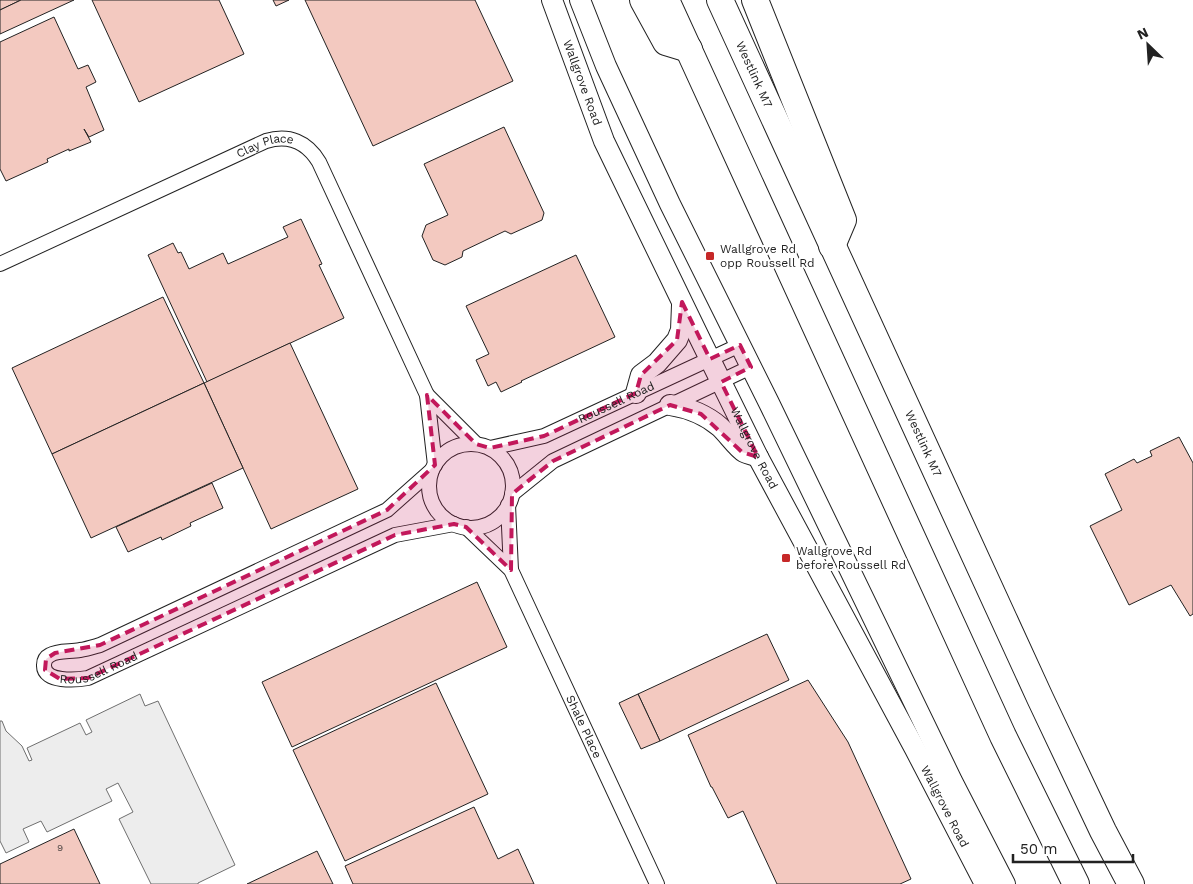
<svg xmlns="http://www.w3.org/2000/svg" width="1193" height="884" font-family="'Work Sans',sans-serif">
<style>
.parking{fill:#ededed;stroke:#6f6f6f}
.building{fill:#f3c9c0;stroke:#222}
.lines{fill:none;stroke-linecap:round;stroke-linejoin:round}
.street-casing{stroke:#222;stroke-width:16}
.secondary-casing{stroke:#222;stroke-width:22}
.highway-casing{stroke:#222;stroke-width:28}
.street{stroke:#fff;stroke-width:14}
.secondary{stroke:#fff;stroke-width:20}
.highway{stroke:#fff;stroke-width:26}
.marked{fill:#c2185b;fill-opacity:0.2;stroke:#c2185b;stroke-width:4;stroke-dasharray:10 6;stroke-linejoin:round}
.poi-dot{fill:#c62828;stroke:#fff;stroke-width:2}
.labels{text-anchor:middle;stroke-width:4;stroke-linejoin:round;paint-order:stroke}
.number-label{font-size:10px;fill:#564c4a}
.street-label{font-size:12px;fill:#222;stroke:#fff}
.poi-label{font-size:12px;fill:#222;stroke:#fff;text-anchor:start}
</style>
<rect width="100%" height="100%" fill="#fff"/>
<!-- parking -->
<polygon class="parking" points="140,694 145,706 158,701 235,865 198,883 198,884 151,884 119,819 133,812 118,783 106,789 112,801 47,832 41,821 23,829 29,842 6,853 0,841 0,721 2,721 6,731 22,746 29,761 32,760 27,748 80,723 86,735 92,732 86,720"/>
<!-- building -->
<g class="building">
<polygon points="0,0 21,0 0,10"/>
<polygon points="21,0 74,0 0,34 0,10"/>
<polygon points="92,0 219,0 244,54 139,102"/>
<polygon points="273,0 289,0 276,6"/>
<polygon points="305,0 475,0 513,81 373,146"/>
<polygon points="54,17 78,69 88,65 96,82 86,87 104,130 89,137 84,129 91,142 69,151 69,149 47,159 48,162 6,181 0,169 0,42"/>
<polygon points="504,127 544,213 542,220 511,234 505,231 463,251 462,257 445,265 433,260 422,236 426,225 448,215 424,164"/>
<polygon points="301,219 322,264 319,265 344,318 207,382 148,255 173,243 178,253 181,252 189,269 223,253 228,264 288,237 283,227"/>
<polygon points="576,255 615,337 521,381 522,382 501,392 496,382 488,386 476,360 489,354 466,306"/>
<polygon points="163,297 204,383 52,454 12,368"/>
<polygon points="290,343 358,489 271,529 204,383"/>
<polygon points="204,383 243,468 91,538 52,454"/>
<polygon points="1179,437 1193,463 1193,614 1190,616 1171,585 1129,605 1090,526 1122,510 1105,474 1134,459 1137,463 1152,456 1150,451"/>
<polygon points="212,483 223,508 190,523 191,526 162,540 161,537 128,552 116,527"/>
<polygon points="477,582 507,647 292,747 262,682"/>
<polygon points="767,634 789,680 660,741 638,694"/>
<polygon points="808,680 848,742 911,879 900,884 777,884 743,811 728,818 712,787 711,787 688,735"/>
<polygon points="436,683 488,794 345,861 293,750"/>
<polygon points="638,694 660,741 641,749 619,703"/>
<polygon points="474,807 498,859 518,849 534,884 353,884 345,866"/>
<polygon points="74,829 100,884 0,884 0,864"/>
<polygon points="317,851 333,884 247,884"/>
</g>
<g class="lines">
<!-- street casing -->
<g class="street-casing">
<g id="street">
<path id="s1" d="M 0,264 L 266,141 C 289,134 307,142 319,162 L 427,395 L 435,465"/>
<polyline points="427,395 476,444"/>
<circle cx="471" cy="486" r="42"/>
<path id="s2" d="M 490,448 L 544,436 L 740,345"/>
<path id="s3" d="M 432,470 L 387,510 L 100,645 C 93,647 87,649 80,650 C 71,652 58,650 50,655 C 46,657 44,661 44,665 C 43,683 77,680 88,678 L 395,535 L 454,524"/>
<polyline points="512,494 553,461 751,367"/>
<polyline points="508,505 511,570"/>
<path id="s4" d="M 466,527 L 511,570 L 657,884"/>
</g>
</g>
<!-- secondary casing -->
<g class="secondary-casing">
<g id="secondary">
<path id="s5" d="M 552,0 L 604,141 L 701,341 L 758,457 L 915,749 L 985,884"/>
<polyline points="580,0 606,66 670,204 769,403 952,781 1005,884"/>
<polyline points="636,393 641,375 657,363 677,340 681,330 682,305"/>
<path d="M 670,405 C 689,408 705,414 720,427 C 726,432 738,449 744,452 C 748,454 754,455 758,457"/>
</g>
</g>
<!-- highway casing -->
<g class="highway-casing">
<g id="highway">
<polyline points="643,0 666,42 689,49"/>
<polyline points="666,0 1003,736 1076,884"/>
<path id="s6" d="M 720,0 L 1040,698 L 1103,831 L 1131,884"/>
<polyline points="755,0 843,220 832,246"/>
</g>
</g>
<!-- street -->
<use href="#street" class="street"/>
<!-- secondary -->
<use href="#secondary" class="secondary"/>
<!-- highway -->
<use href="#highway" class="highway"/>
</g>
<!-- marked area -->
<path class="marked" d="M 682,302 L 710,359 L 740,345 L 751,367 L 721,382 L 758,457 L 742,452 L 701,414 L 670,405 L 553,461 L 512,494 L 511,570 L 466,527 L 454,524 L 395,535 L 88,678 L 60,679 L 45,670 L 46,659 L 55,653 L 100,645 L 387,510 L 435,465 L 427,395 L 476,444 L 490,448 L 544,436 L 636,393 L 641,375 L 677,340 Z"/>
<!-- markers -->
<g class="poi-dot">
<rect x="705" y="251" width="10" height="10" rx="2.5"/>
<rect x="781" y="553" width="10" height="10" rx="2.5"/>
</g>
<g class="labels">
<!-- number labels -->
<g class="number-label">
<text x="60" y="851">9</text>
</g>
<!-- street labels -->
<g class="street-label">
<text dy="4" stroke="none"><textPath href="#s6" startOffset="82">Westlink M7</textPath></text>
<text dy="4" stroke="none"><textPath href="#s5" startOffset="88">Wallgrove Road</textPath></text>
<text dy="4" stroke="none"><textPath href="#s1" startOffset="291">Clay Place</textPath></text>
<text dy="4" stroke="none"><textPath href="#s2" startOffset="135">Roussell Road</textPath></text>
<text dy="4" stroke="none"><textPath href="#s6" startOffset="488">Westlink M7</textPath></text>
<text dy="4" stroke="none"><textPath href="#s5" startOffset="492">Wallgrove Road</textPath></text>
<text dy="4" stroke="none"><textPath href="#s3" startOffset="505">Roussell Road</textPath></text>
<text dy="4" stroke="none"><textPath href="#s4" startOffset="235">Shale Place</textPath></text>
<text dy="4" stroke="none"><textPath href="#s5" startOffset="898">Wallgrove Road</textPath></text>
</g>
<!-- poi labels -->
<g class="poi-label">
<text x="720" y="253">Wallgrove Rd<tspan x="720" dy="14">opp Roussell Rd</tspan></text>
<text x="796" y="555">Wallgrove Rd<tspan x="796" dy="14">before Roussell Rd</tspan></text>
</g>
</g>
<!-- north arrow -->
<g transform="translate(1148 45) rotate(335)" stroke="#ffffff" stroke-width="4" paint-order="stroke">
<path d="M0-4L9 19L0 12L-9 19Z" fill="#222222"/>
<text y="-8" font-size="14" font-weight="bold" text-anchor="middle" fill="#222222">N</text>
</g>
<!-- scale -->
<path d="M1013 854v8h120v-8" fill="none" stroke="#222222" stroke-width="2.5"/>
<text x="1020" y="854" font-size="15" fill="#222222" stroke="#ffffff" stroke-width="4" paint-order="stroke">50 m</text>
</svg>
